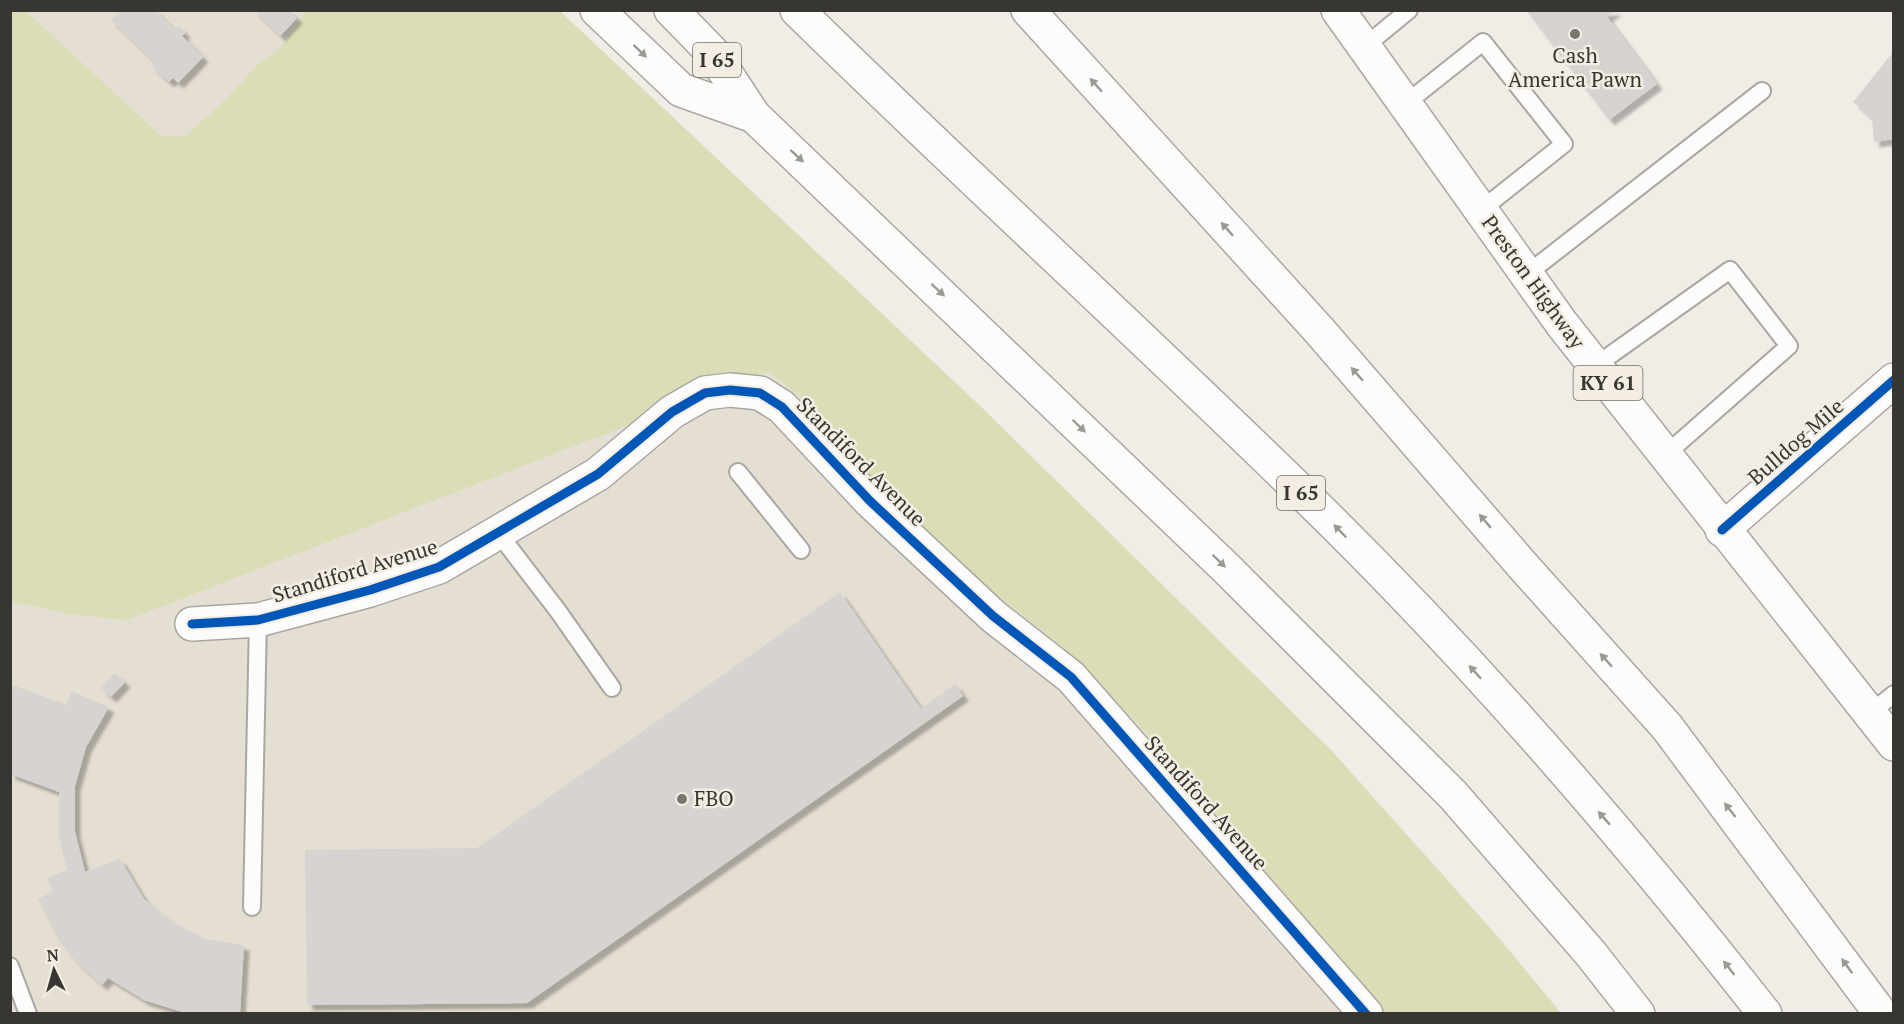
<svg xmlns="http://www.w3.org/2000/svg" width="1904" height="1024" font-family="'PT Serif',serif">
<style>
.built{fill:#e5ded3}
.green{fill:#dbddb6}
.building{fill:#d7d3d0;filter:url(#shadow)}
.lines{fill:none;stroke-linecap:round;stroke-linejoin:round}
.lane-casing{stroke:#a9a7a2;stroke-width:20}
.street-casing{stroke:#a9a7a2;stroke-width:36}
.primary-casing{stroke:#a9a7a2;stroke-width:36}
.highway-casing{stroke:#a9a7a2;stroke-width:36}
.lane{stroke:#fdfcfb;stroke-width:16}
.street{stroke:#fdfcfb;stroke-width:33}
.primary{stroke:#fdfcfb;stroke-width:33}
.highway{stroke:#fdfcfb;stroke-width:33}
.cycleway-casing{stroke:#f3ede3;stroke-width:13}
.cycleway{stroke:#0057b8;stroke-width:9}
.oneway{fill:#9a9996}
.poi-dot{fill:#787671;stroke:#f3ede3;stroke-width:2}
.labels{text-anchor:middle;stroke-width:5;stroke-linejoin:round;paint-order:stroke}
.shield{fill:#f3ede3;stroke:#706d67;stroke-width:1.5}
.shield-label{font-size:20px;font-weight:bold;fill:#383632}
.poi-label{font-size:21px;fill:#383632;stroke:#f3ede3}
.street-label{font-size:21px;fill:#383632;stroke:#f3ede3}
</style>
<defs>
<filter id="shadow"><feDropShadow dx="5.5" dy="5.5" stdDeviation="1.5" flood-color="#0004"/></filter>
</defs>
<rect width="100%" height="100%" fill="#f0ece6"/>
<!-- built -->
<polygon class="built" points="10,11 418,11 1446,1013 11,1013"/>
<!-- green -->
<polygon class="green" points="11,11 26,11 161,136 186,136 228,97 261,61 279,49 305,13 302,11 560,11 975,401 1333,752 1499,938 1561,1013 1386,1013 1137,723 1054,640 960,565 916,525 798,394 767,371 127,620 69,614 11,601"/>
<!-- building -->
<g class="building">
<polygon points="121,10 155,10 175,30 179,26 185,33 182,36 203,57 178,83 173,78 169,82 151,65 154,61 111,20"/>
<polygon points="254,10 289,10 297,18 280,36"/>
<polygon points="1526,10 1616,10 1607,17 1657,84 1609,120"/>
<polygon points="1894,51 1894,139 1874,142 1872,118 1853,102"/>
<polygon points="840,592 921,709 955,684 963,696 527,1003 307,1005 305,850 477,848"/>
<polygon points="115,673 125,682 111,697 101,688"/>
<polygon points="10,684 67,705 71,691 109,707 86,747 75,786 75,832 85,872 120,859 144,899 173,923 206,939 244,945 240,1012 196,1014 179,1011 144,1000 108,978 102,985 77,962 57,937 38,899 53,891 47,878 67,870 59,837 59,792 10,774"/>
</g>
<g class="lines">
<!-- lane casing -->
<g class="lane-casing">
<g id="lane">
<polyline points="1364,47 1409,10"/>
<polyline points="1405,104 1483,42 1564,144 1481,210"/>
<polyline points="1527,274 1762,91"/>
<polyline points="1595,366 1730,270 1789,346 1664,456"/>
<polyline points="738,472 801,550"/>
<polyline points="499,534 558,611 612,688"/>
<polyline points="1869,714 1894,694"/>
<polyline points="252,907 258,620"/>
<polyline points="10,966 28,1014"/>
</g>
</g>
<!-- street casing -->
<g class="street-casing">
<g id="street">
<polyline points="1722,530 1894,380"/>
<polyline points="192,624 258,620 370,590 439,567 598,474 672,412 705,393 730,390 760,393 782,407 870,501 993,616 1071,677 1366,1014"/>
</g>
</g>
<!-- primary casing -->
<g class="primary-casing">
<polyline id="primary" points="1338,10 1562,324 1894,744"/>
</g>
<!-- highway casing -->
<g class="highway-casing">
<g id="highway">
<polyline points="597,10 681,90 754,116"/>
<polyline points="671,10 712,52 754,116 1226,568 1453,795 1591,954 1638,1014"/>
<path d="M 797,10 C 974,184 1158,350 1334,524 C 1488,677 1631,843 1765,1014"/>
<polyline points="1028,10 1318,329 1523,566 1667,727 1881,1014"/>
</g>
</g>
<!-- lane -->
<use href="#lane" class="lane"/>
<!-- street -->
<use href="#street" class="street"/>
<!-- primary -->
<use href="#primary" class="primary"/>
<!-- highway -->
<use href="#highway" class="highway"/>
<!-- cycleway casing -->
<g class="cycleway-casing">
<g id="cycleway">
<polyline points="1722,530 1894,380"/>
<polyline points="192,624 258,620 370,590 439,567 598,474 672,412 705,393 730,390 760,393 782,407 870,501 993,616 1071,677 1366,1014"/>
</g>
</g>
<!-- cycleway -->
<use href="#cycleway" class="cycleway"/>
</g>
<!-- one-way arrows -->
<defs><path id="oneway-solid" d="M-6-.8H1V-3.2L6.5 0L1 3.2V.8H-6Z" transform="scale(1.5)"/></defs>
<g class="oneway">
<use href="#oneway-solid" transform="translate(640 51) rotate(43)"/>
<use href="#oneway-solid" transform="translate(1096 85) rotate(-132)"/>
<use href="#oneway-solid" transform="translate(797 156) rotate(43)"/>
<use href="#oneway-solid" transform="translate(1227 229) rotate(-132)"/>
<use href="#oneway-solid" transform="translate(938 290) rotate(43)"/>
<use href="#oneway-solid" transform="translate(1357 374) rotate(-131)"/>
<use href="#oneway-solid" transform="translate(1079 426) rotate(44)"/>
<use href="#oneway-solid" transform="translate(1485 521) rotate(-130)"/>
<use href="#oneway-solid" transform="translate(1340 531) rotate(-134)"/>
<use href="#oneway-solid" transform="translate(1219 561) rotate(44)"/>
<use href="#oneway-solid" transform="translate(1606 660) rotate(-132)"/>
<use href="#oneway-solid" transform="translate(1475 672) rotate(-132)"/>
<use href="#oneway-solid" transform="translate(1730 810) rotate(-128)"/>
<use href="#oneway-solid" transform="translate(1604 818) rotate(-131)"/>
<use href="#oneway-solid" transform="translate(1847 966) rotate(-126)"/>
<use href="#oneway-solid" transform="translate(1729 968) rotate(-128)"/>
</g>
<!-- markers -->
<g class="poi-dot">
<circle cx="1575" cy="34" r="6"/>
<circle cx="682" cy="799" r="6"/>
</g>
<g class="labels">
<!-- shield labels -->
<g class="shield">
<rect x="693" y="43" width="48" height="34" rx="4.5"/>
<rect x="1573.5" y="366" width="69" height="34" rx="4.5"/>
<rect x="1277" y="476" width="48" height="34" rx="4.5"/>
</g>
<g class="shield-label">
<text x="717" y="67">I 65</text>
<text x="1608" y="390">KY 61</text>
<text x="1301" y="500">I 65</text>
</g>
<!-- poi labels -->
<g class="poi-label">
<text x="1575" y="63">Cash<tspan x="1575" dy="24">America Pawn</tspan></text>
<text x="694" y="806" text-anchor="start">FBO</text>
</g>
<!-- street labels -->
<g class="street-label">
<text transform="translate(1533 282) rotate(54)" y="7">Preston Highway</text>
<text transform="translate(1796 442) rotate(-41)" y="7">Bulldog Mile</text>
<text transform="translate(861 462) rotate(45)" y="7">Standiford Avenue</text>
<text transform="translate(355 571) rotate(-17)" y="7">Standiford Avenue</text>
<text transform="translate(1206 803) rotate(48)" y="7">Standiford Avenue</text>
</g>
</g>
<!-- border -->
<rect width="1904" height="1024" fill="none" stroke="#383632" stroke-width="24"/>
<!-- north arrow -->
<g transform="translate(54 970) rotate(355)" stroke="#f3ede3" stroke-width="4.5" paint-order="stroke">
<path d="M0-4.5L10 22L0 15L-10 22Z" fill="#383632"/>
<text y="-9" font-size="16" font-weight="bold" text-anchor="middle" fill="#383632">N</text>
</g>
</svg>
